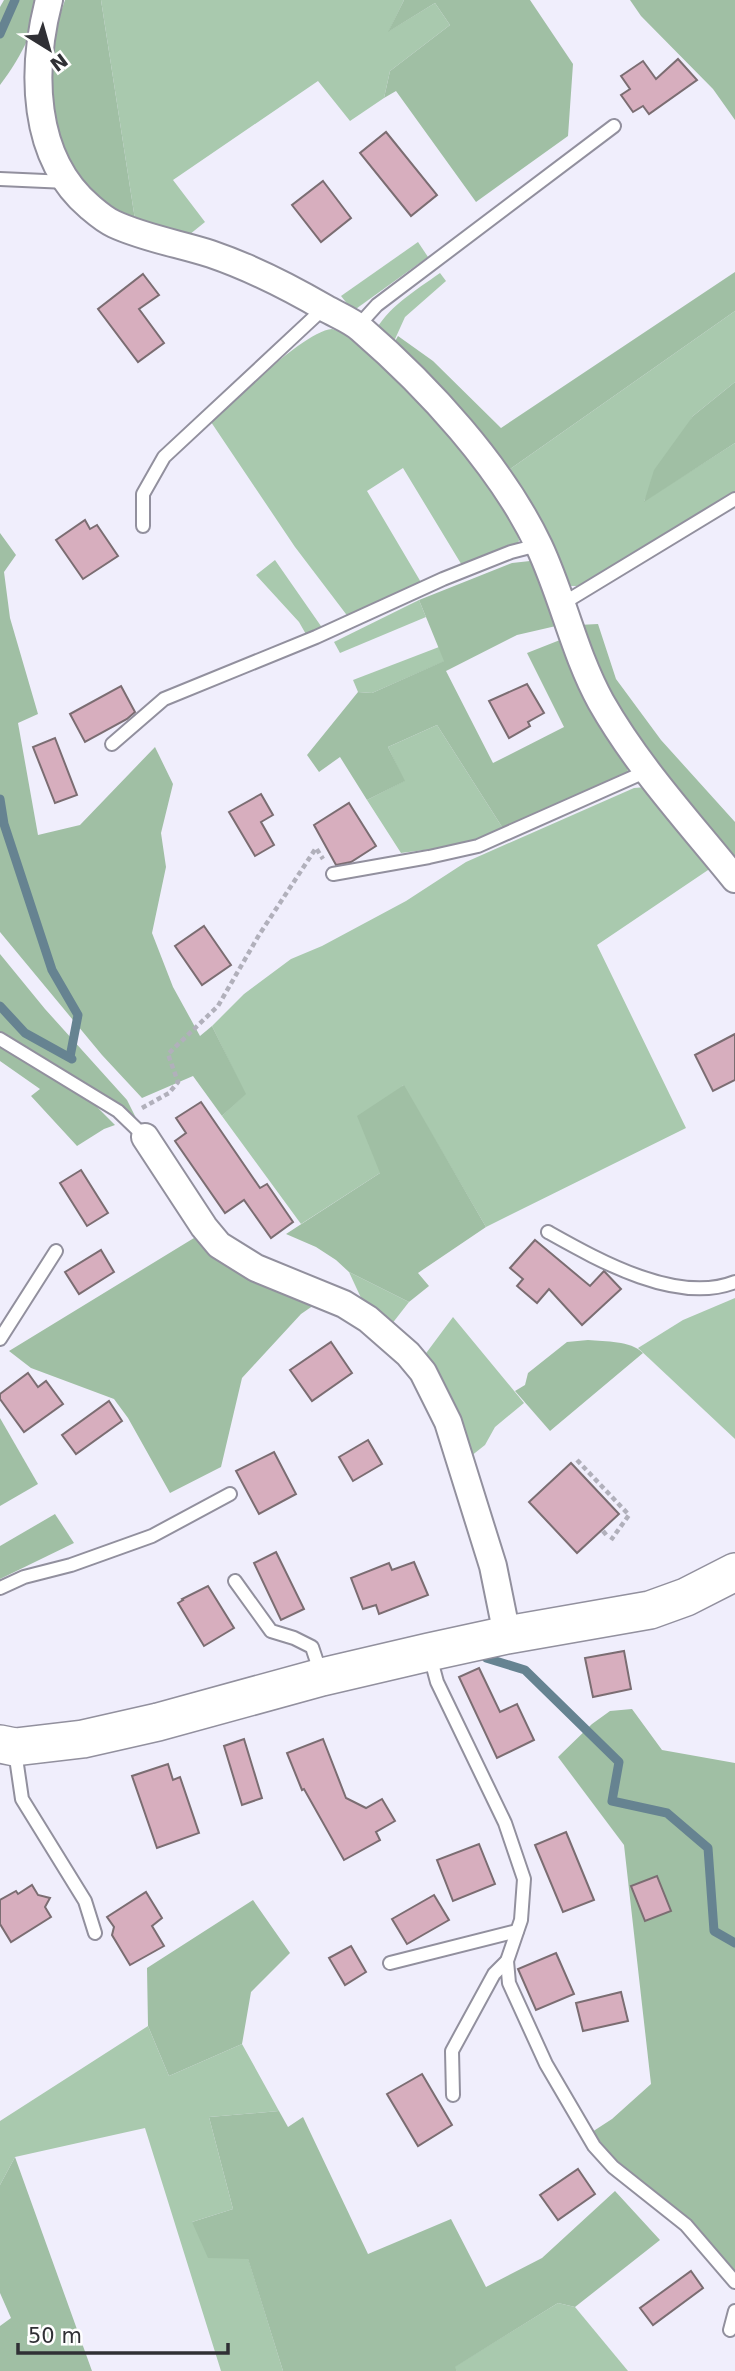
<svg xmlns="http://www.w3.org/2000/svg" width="735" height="2371" font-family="'DejaVu Sans',sans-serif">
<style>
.green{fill:#a9c9ae}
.forest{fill:#a0bfa4}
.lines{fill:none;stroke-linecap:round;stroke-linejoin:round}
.stream{stroke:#668391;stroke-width:9}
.building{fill:#d7aebe;stroke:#7b6d72;stroke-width:2}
.lane-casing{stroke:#92909e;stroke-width:16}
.street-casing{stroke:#92909e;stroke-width:30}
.secondary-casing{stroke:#92909e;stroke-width:40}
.path{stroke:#b1b0bb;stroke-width:4.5;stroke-dasharray:5 3.5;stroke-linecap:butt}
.lane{stroke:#fff;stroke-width:12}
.street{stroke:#fff;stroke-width:26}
.secondary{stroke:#fff;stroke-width:37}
</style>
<rect width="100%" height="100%" fill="#f0eefc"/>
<!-- green -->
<g class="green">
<polygon points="101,0 404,0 389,31 435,3 450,25 390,71 384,98 350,121 318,81 173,180 205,222 184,239 136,226"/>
<polygon points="418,242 428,257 353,311 341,296"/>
<path d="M 440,273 L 446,281 L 405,317 L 391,348 L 373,335 C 387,307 415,291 440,273 Z"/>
<polygon points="735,311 735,382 693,416 644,501 735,443 735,493 607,571 577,586 570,586 566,583 506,472"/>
<path d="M 332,329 C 377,340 517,496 519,541 L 514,547 L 463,567 L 403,468 L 367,491 L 422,584 L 349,618 L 295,547 L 211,422 C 234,401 304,331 332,329 Z"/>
<polygon points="275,560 323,629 307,636 299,622 256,575"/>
<polygon points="419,600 426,617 340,653 334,642"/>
<polygon points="439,647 445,661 372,693 358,692 353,680"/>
<polygon points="437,725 504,830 462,845 401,853 367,800 404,781 388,747"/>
<polygon points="646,787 714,866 597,945 686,1128 486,1227 403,1085 380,1173 301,1224 222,1116 245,1094 212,1026 244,994 291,959 322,946 406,901 466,862 634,788"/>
<polygon points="349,1272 409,1302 391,1325 362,1300"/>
<polygon points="735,1298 735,1439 638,1348 683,1320"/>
<polygon points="453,1317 524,1403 495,1427 485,1445 466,1460 421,1360"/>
<polygon points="148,2026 169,2076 242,2044 279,2111 209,2117 233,2209 192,2222 248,2258 283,2371 221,2371 145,2128 15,2157 0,2185 0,2121"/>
<polygon points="558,2303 575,2307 628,2371 457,2371 454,2367"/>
</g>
<!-- forest -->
<g class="forest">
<path d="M 4,0 L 42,0 C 32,34 21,57 0,85 L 0,7 Z"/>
<polygon points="65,0 101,0 136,226 85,195 52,127 52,39"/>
<polygon points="404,0 530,0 573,64 568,136 476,202 396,91 384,98 390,71 450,25 435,3 388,32"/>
<polygon points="630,0 735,0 735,120 713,89 641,16"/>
<polygon points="735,272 735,311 506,472 391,348 398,336 433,361 501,428"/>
<polygon points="735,382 735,443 644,502 654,470 693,416"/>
<polygon points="0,533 16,555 4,572 10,618 38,714 18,723 38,835 80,825 155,747 173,784 161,833 166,867 152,933 173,987 200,1036 212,1026 246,1094 222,1116 193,1076 142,1098 102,1055 0,932"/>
<path d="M 530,561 L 542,574 L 556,626 L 517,635 L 446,671 L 493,763 L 564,727 L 527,653 L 560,640 L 563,652 C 578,677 626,747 628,772 L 620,778 L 504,830 L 437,725 L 388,747 L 405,781 L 367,800 L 340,757 L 319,772 L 307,755 L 358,692 L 372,693 L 444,661 L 419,600 L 512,563 Z"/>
<polygon points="598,624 616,679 661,740 735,822 735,867 686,805 599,680 578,625"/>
<polygon points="0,954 45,1009 127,1100 136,1118 87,1086 87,1097 115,1125 104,1129 77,1146 31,1096 40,1089 0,1061"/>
<polygon points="404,1085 486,1227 418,1273 429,1286 409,1302 349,1272 336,1260 316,1247 286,1234 380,1173 357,1116"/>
<polygon points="194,1238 222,1261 317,1303 301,1314 242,1378 221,1467 170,1493 128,1418 114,1399 31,1368 9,1351"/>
<path d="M 588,1340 C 606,1342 630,1340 643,1353 L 550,1431 L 515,1391 L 525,1385 L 528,1373 L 567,1342 Z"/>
<polygon points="0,1418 38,1484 0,1506"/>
<polygon points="55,1514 74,1543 0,1579 0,1546"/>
<polygon points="632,1709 662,1750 735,1763 735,2271 688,2219 614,2158 592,2132 612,2119 651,2084 624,1845 558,1757 592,1724 610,1711"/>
<polygon points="253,1900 290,1953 251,1992 242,2044 169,2076 148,2026 147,1968"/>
<polygon points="279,2111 288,2127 303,2117 368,2254 451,2219 486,2287 542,2258 615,2191 660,2240 575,2307 558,2303 455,2367 457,2371 283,2371 248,2259 208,2258 192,2222 233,2209 209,2117"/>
<polygon points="15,2157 92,2371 0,2371 0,2326 11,2318 0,2293 0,2185"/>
</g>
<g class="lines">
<!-- stream -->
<g class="stream">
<polyline points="0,34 15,0"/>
<polyline points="0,799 4,824 52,970 78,1015 70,1057"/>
<polyline points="0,1006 25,1033 72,1059"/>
<polyline points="486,1658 525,1670 619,1762 612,1801 667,1813 708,1848 714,1931 735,1943"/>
</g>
</g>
<!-- building -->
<g class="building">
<polygon points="678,59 697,80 649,114 643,106 633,112 621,95 630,89 621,76 643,61 656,79"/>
<polygon points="386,132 437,195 411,216 360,153"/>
<polygon points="323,181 351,218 321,242 292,205"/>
<polygon points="143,274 159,295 139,309 164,343 138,362 98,309"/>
<polygon points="85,520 90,529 97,525 118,556 83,579 56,540"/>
<polygon points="527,684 544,713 528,722 530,726 509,738 489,701"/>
<polygon points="121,686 135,712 127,719 85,742 70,714"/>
<polygon points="55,738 77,795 55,803 33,747"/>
<polygon points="261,794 273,815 261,822 274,845 255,856 229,812"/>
<polygon points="349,803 376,846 351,862 336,865 314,825"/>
<polygon points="204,926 231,965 202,985 175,946"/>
<polygon points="735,1034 735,1080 713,1091 695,1055"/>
<polygon points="201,1102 260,1188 267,1184 293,1222 271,1238 244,1200 225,1213 175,1141 186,1133 176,1118"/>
<polygon points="81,1170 108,1213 87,1226 60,1183"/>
<polygon points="535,1240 590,1286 604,1271 621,1289 582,1325 549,1289 537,1303 517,1286 523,1279 510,1268"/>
<polygon points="101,1250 114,1272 79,1294 65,1272"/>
<polygon points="331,1342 352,1373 312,1401 290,1370"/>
<polygon points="28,1373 38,1387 46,1381 63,1404 24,1432 0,1399 0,1394"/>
<polygon points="109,1401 122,1421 76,1454 62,1435"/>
<polygon points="368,1440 382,1464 353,1481 339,1457"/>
<polygon points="274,1452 296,1494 259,1514 236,1471"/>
<polygon points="571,1463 619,1514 577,1553 529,1502"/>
<polygon points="276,1552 304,1609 281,1620 254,1563"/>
<polygon points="414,1562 428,1595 379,1614 376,1605 363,1609 351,1578 389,1563 392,1570"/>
<polygon points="208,1586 234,1628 204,1646 178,1603 183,1600 182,1599"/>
<polygon points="624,1651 631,1689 593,1697 585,1658"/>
<polygon points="479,1668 500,1712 517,1704 534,1740 497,1758 459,1677"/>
<polygon points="244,1739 262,1798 242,1805 224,1746"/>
<polygon points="323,1739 346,1798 366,1808 382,1799 395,1821 376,1832 380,1840 344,1860 304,1789 302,1790 287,1753"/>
<polygon points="168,1764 173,1780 180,1777 199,1833 157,1848 132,1776"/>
<polygon points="566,1832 594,1900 563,1912 535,1845"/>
<polygon points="479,1844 495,1884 453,1901 437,1860"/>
<polygon points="657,1876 671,1911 645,1921 631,1886"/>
<polygon points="32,1885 38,1895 50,1898 45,1907 51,1917 11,1942 0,1924 0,1900 16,1891 18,1894"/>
<polygon points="146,1892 162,1918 152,1926 164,1946 130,1965 112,1935 114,1927 107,1917"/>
<polygon points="434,1895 449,1920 407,1944 392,1919"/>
<polygon points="351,1946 366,1972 345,1985 329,1958"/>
<polygon points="556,1953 574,1994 536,2010 518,1969"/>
<polygon points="621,1992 628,2021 583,2031 576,2003"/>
<polygon points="422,2074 452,2125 418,2146 387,2094"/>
<polygon points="578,2169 595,2194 558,2220 540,2195"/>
<polygon points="691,2271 703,2288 653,2325 640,2308"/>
</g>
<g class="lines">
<!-- lane casing -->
<g class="lane-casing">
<g id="lane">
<polyline points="0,179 67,182"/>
<polyline points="358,326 377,305 614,126"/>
<polyline points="143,526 143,494 164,457 324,308"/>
<polyline points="562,604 735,499"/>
<polyline points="112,744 164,699 316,637 443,579 511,552 538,545"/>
<polyline points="333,874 429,857 478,846 647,771"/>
<polyline points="0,1039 118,1111 145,1137"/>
<path d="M 548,1232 C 598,1260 677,1305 735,1282"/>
<polyline points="0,1339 56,1251"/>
<polyline points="235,1581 271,1631 294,1638 312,1647 321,1674"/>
<polyline points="0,1588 24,1577 71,1565 152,1536 230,1494"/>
<polyline points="430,1656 437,1682 505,1823 524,1879 521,1920 507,1961 509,1983 546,2064 594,2146 613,2167 686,2225 735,2282"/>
<polyline points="15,1751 22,1799 85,1901 95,1933"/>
<polyline points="390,1963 517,1931"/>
<polyline points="453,2095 452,2051 494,1974 507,1961"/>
<polyline points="730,2330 735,2311"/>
</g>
</g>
<!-- street casing -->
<g class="street-casing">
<g id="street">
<path d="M 49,0 C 31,69 31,157 90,207 C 97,213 105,220 114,224 C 144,238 180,244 211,254 C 252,268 289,287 325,308 C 337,315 351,320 361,329 C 428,387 501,466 539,546 C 563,597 574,653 601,702 C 638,767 689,822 735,879"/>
<polyline points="145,1137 204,1227 219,1245 256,1268 344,1304 368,1319 408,1354 423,1372 448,1422 493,1566 507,1635"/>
</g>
</g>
<!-- secondary casing -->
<g class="secondary-casing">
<polyline id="secondary" points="0,1744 15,1747 83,1739 158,1722 322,1677 429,1652 507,1635 650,1610 686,1597 735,1572"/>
</g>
<!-- path -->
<g class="path">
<polyline points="142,1108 169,1093 178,1082 168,1054 218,1006 259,935 316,848 323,859"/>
<polyline points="577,1460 629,1515 611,1540"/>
<polyline points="603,1531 608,1537"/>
</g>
<!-- lane -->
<use href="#lane" class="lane"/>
<!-- street -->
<use href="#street" class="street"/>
<!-- secondary -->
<use href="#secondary" class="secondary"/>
</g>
<!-- north arrow -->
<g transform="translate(49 49) rotate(143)" stroke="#ffffff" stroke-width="5" paint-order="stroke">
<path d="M0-5L12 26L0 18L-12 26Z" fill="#303035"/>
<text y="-10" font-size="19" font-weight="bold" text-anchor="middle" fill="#303035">N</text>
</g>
<!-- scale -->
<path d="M18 2343v10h210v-10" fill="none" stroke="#303035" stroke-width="3.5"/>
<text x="28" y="2343" font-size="21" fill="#303035" stroke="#ffffff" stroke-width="5" paint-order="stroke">50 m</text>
</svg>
